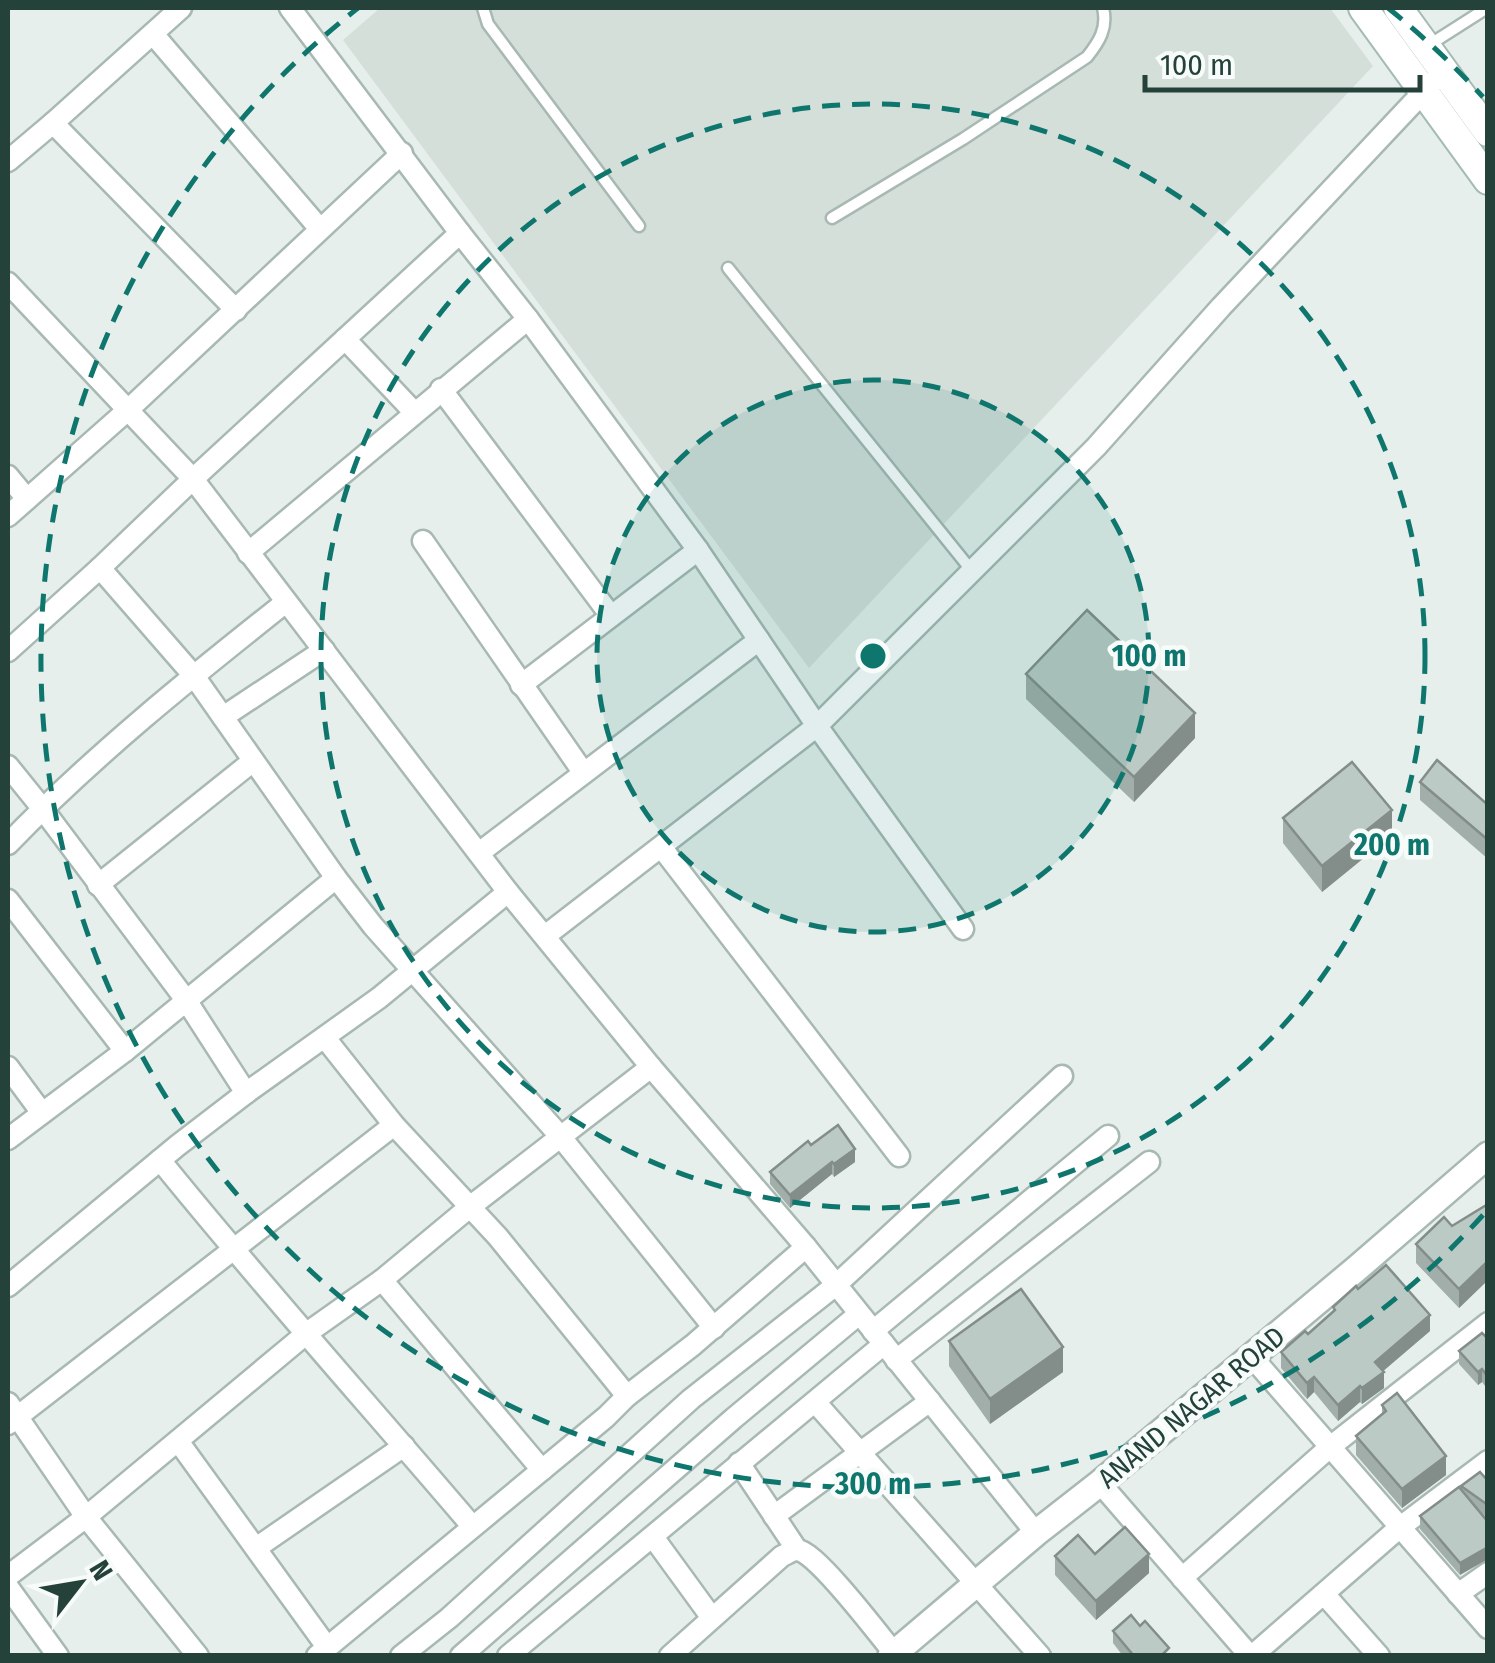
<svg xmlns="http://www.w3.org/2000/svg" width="1495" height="1663" font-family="'Fira Sans Condensed',sans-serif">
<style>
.built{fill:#d4dfda}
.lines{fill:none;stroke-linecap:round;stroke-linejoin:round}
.service-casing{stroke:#a8b8b2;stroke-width:15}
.minor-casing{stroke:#a8b8b2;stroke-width:25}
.tertiary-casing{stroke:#a8b8b2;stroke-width:30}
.secondary-casing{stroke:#a4bbb3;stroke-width:32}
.service{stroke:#fff;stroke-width:10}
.minor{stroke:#fff;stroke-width:20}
.tertiary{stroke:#fff;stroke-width:25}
.secondary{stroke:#fff;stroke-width:28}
.wall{fill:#a1aea9}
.shaded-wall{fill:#838d89}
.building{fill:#bbcac4;stroke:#838d89;stroke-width:2.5}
.ring{fill:none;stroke:#0f766e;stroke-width:5;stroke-dasharray:18 12}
.labels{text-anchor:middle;stroke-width:9;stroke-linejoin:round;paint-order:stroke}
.street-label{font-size:28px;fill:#24423a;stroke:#f7fbf9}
.centre{fill:#0f766e;stroke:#f7fbf9;stroke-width:5}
.ring-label{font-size:30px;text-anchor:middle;font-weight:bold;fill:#0f766e;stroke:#f7fbf9;stroke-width:9;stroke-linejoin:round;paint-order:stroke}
</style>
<rect width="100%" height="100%" fill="#e6efeb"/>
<!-- built -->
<polygon class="built" points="380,8 1330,8 1373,66 809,668 343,40"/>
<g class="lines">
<!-- service casing -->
<g class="service-casing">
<g id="service">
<polyline points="483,8 488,24 639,226"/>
<polyline points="1429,45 1487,8"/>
<path d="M 832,218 L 963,139 L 1087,57 C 1099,42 1108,28 1103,8"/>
<polyline points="728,268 972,571"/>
</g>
</g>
<!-- minor casing -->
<g class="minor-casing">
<g id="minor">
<polyline points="290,8 460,233 528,319 698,550"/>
<polyline points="153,34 320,229"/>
<polyline points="53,123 236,310"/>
<polyline points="8,161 53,123 181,8"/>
<polyline points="8,283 193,479 508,892 651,1067 806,1247 1036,1533"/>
<polyline points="345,339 414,412"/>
<polyline points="441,389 611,616"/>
<polyline points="8,476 27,499"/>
<polyline points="8,516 129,409 402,153"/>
<polyline points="423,541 583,772"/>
<polyline points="248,553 528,319"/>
<polyline points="100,568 194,676 336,878 373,926 560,1136 714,1328"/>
<polyline points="8,651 100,568 193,479 460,233"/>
<polyline points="521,685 698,550 817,726 963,929"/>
<polyline points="223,717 324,650"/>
<polyline points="8,766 42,808 186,1000 246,1093"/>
<path d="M 8,844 C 93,756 190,678 286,602"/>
<polyline points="662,848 899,1156"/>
<polyline points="479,853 759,640"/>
<polyline points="98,885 253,761"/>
<polyline points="8,900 125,1051"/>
<polyline points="545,936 817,726 1096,447 1221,307 1444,70"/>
<polyline points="325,1038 394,1125 498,1237 627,1396"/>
<polyline points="8,1067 42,1113"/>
<polyline points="8,1139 125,1051 336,878"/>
<path d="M 160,1160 C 261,1285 368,1404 472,1526"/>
<polyline points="382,1280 542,1470"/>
<polyline points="8,1286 177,1146 246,1093 379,998 508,892"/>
<polyline points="873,1331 1108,1136"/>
<polyline points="1252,1357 1488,1628"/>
<polyline points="896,1360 1149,1162"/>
<polyline points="8,1403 86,1517 198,1656"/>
<polyline points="816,1403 1040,1656"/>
<polyline points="8,1424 394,1125"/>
<polyline points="178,1441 327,1647"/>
<polyline points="739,1463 797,1550"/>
<polyline points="1100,1483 1250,1656"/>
<polyline points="774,1516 930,1401"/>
<polyline points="653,1537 712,1618"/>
<polyline points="256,1548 404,1446"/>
<polyline points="8,1576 86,1517 307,1333 382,1280 471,1206 651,1067"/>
<polyline points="1182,1578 1330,1447 1488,1323"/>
<polyline points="8,1587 58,1656"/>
<polyline points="1324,1594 1379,1656"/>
<polyline points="1458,1594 1488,1573"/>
<polyline points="317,1656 606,1417 627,1396 693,1345 806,1247"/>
<polyline points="401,1656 449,1618 691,1399 836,1285 1062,1076"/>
<polyline points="461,1656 734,1418 859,1314"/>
<polyline points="508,1656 884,1344"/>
<path d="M 670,1656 L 782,1556 C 787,1554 792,1550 797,1550 C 814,1549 880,1636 894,1653"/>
<polyline points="1252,1656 1399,1528 1488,1461"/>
</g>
</g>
<!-- tertiary casing -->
<g class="tertiary-casing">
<polyline id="tertiary" points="891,1656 1036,1533 1100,1483 1355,1270 1488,1155"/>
</g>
<!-- secondary casing -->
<g class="secondary-casing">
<g id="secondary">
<polyline points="1363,8 1488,180"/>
<polyline points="1398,8 1488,132"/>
</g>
</g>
<!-- service -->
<use href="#service" class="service"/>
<!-- minor -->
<use href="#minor" class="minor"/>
<!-- tertiary -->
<use href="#tertiary" class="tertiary"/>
<!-- secondary -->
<use href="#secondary" class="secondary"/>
</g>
<!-- wall -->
<g class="wall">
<polygon points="1026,674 1195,738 1134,802 1026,699"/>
<polygon points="1420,782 1488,805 1488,859 1420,800"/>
<polygon points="1283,818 1392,835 1322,892 1283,843"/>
<polygon points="811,1145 855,1162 834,1177 832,1174 790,1208 770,1184 770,1172"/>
<polygon points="1488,1204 1488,1280 1459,1308 1416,1263 1416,1244 1452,1226"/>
<polygon points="1358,1289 1430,1331 1383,1371 1384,1388 1362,1404 1360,1402 1338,1421 1314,1392 1307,1399 1281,1368 1281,1352 1308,1334 1333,1312 1333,1307"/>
<polygon points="1488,1334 1488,1390 1482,1382 1478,1385 1459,1364 1459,1351"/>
<polygon points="949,1341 1063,1372 990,1424 949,1366"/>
<polygon points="1382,1405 1446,1475 1402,1508 1356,1455 1356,1436 1382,1414"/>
<polygon points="1488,1481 1488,1514 1485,1516 1479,1511 1460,1575 1420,1529 1420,1516 1461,1489 1461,1486"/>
<polygon points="1095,1554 1149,1573 1096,1620 1055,1575 1055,1556"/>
<polygon points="1140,1626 1169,1656 1123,1656 1113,1643 1113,1631"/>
</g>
<!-- shaded-wall -->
<g class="shaded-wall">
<polygon points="1195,713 1195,738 1134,802 1134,777"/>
<polygon points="1392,810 1392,835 1322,892 1322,866"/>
<polygon points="855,1149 855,1162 834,1177 834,1164"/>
<polygon points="832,1162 832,1174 790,1208 790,1195"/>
<polygon points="1488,1261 1488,1280 1459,1308 1459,1289"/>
<polygon points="1430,1315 1430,1331 1375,1378 1375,1362"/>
<polygon points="1063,1347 1063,1372 990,1424 990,1399"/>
<polygon points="1482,1369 1482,1382 1478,1385 1478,1372"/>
<polygon points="1384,1372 1384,1388 1362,1404 1362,1388"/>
<polygon points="1314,1377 1314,1392 1307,1399 1307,1383"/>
<polygon points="1360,1386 1360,1402 1338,1421 1338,1405"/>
<polygon points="1446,1456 1446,1475 1402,1508 1402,1489"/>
<polygon points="1487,1547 1488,1559 1460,1575 1460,1563"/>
<polygon points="1149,1554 1149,1573 1096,1620 1096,1601"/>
</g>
<!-- building -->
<g class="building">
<polygon points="1087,610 1195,713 1134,777 1026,674"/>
<polygon points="1437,760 1488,805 1488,840 1420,782"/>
<polygon points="1352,762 1392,810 1322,866 1283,818"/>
<polygon points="838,1125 855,1149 834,1164 832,1162 790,1195 770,1172 808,1141 811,1145"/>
<polygon points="1488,1204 1488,1261 1459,1289 1416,1244 1444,1217 1452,1226"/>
<polygon points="1386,1265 1430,1315 1375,1362 1384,1372 1362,1388 1360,1386 1338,1405 1314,1377 1307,1383 1281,1352 1305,1331 1308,1334 1335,1310 1333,1307 1356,1286 1358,1289"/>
<polygon points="1021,1289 1063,1347 990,1399 949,1341"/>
<polygon points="1482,1333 1485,1336 1488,1334 1488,1377 1482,1369 1478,1372 1459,1351"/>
<polygon points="1397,1393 1446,1456 1402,1489 1356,1436 1386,1411 1382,1405"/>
<polygon points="1480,1472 1488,1481 1488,1501 1485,1503 1461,1486"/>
<polygon points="1459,1487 1488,1522 1488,1547 1460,1563 1420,1516"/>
<polygon points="1125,1527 1149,1554 1096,1601 1055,1556 1078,1535 1095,1554"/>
<polygon points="1131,1615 1140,1626 1145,1621 1169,1648 1161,1656 1134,1656 1113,1631"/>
</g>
<!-- distance rings -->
<circle cx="873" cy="656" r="276" fill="#0f766e" fill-opacity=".12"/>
<g class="ring">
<circle cx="873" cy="656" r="276"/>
<circle cx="873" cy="656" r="552"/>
<path d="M1483 1215A828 828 0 1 1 358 8M1388 8A828 828 0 0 1 1483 97"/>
</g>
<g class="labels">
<!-- street labels -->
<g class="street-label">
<text transform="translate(1191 1407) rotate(-40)" y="10">ANAND NAGAR ROAD</text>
</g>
</g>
<circle cx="873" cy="656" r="15" class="centre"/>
<g class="ring-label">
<text x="1149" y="666">100 m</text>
<text x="1392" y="855">200 m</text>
<text x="873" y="1494">300 m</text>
</g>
<!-- border -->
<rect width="1495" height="1663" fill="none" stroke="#24423a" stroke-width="20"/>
<!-- north arrow -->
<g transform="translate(80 1583) rotate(59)" stroke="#f7fbf9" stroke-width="8" paint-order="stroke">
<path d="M0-8L18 38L0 25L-18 38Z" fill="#24423a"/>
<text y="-15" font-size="28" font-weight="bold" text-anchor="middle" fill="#24423a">N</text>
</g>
<!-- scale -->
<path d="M1145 75v15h275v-15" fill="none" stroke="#24423a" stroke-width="5"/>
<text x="1160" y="75" font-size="30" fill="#24423a" stroke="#f7fbf9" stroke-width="8" paint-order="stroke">100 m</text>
</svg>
